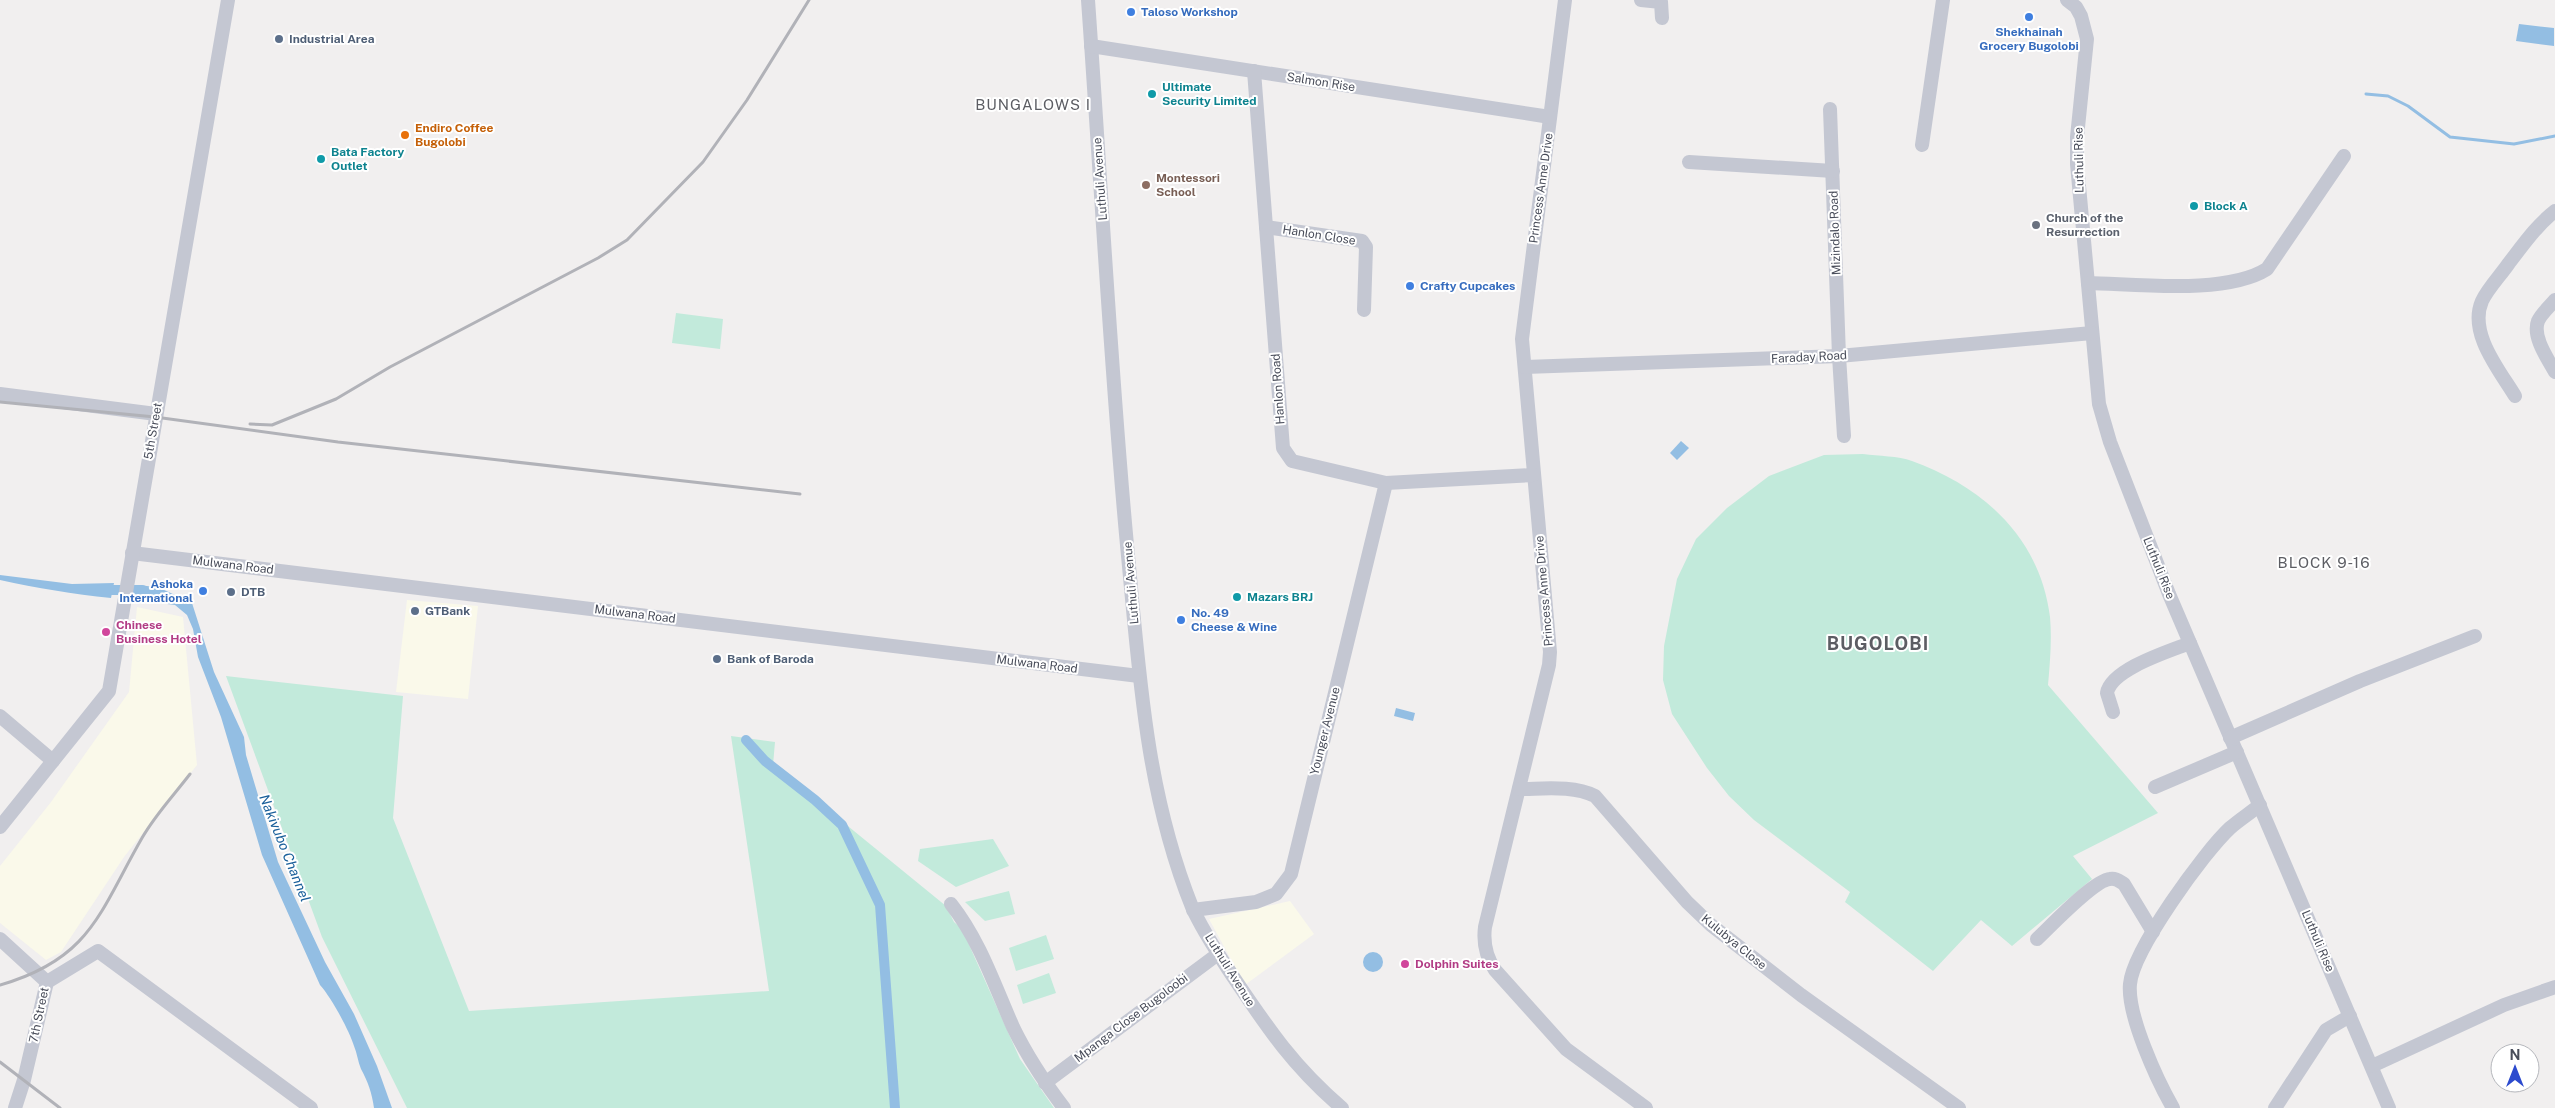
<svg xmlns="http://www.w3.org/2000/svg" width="2555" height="1108" font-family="'Public Sans',sans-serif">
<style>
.commercial{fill:#faf9ea}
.green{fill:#c2eadb}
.water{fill:#93bee3}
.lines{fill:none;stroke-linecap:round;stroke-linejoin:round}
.stream{stroke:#93bee3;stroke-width:3}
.canal{stroke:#93bee3;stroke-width:10}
.minor{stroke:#c4c7d2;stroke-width:14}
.rail{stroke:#b1b2b8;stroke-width:3}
.shop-dot{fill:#3f7fe0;stroke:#fff;stroke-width:2}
.service-dot{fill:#5c6f8a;stroke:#fff;stroke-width:2}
.culture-dot{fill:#0f9aa8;stroke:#fff;stroke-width:2}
.food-dot{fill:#e8710a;stroke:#fff;stroke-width:2}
.education-dot{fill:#8d6e63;stroke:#fff;stroke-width:2}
.worship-dot{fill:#6b7280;stroke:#fff;stroke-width:2}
.hotel-dot{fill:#d1479c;stroke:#fff;stroke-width:2}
.labels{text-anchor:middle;stroke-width:4;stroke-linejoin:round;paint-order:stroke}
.shop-label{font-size:12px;font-weight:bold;fill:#366cbe;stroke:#fff;text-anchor:start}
.service-label{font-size:12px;font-weight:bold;fill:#4e5e75;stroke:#fff;text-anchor:start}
.street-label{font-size:12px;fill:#494d5a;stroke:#fff}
.culture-label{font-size:12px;font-weight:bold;fill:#0d838f;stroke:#fff;text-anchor:start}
.food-label{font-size:12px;font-weight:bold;fill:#c56008;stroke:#fff;text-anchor:start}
.education-label{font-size:12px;font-weight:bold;fill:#785e54;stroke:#fff;text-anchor:start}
.worship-label{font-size:12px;font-weight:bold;fill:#5b616d;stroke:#fff;text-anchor:start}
.hotel-label{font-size:12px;font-weight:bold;fill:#b23c85;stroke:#fff;text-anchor:start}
.water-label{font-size:14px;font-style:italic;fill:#1b609b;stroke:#fff}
.quarter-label{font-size:15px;letter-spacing:1px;fill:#5c5d63;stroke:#fff}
.district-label{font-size:18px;font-weight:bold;letter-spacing:1px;fill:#5c5d63;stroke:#fff}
</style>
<rect width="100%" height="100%" fill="#f1efef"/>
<!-- commercial -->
<g class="commercial">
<polygon points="407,600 478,606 468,699 396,692"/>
<polygon points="137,607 183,617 197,765 124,857 61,952 46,960 0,923 0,866 51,802 129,692"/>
<polygon points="1290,901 1314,934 1245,985 1209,919"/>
</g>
<!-- green -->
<g class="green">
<polygon points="676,313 723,319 720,349 672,343"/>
<path d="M 1863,454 C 1879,456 1898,456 1912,461 C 1984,487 2040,538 2050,617 C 2052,639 2050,663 2048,685 L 2158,813 L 2073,856 L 2092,879 L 2012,946 L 1981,920 L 1933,971 L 1845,902 L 1850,892 L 1754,820 L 1729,796 L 1707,768 L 1672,714 L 1663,680 L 1664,646 L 1677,579 L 1696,539 L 1727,508 L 1769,476 L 1824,455 Z"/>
<polygon points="226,676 403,696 393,818 469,1011 769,991 731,736 775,742 773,765 946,906 954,922 962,929 1020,1059 1054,1108 407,1108 322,937"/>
<polygon points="993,839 1009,866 956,887 918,861 920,849"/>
<polygon points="1009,891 1015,914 985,921 965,902"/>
<polygon points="1046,935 1054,959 1016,971 1009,948"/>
<polygon points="1049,973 1056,993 1023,1004 1017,985"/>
</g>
<!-- water -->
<g class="water">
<polygon points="2519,24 2554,28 2554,46 2516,41"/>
<polygon points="1681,441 1689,448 1677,460 1670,453"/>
<path d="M 0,575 L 72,584 L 114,583 L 111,598 C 73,594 37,588 0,580 Z"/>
<path d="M 140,585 L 160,588 L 192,603 L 214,672 L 244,737 L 246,755 L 278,862 L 325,962 L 354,1014 L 377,1066 L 392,1108 L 374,1108 C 372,1093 368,1082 361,1069 C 358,1062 357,1053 354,1046 C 349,1030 331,997 320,985 L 262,855 L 221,717 L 198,657 L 193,629 L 187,615 L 175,605 L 136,600 Z"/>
<polygon points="1396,708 1415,713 1413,721 1394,716"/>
<circle cx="1373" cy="962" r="10"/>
</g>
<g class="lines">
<!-- stream -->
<polyline class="stream" points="2366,94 2388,96 2408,106 2450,137 2514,144 2555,136"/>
<!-- canal -->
<g class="canal">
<polyline points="100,590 142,590 150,593"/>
<polyline points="746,740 765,761 815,800 842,825 880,905 895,1108"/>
</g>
<!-- minor -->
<g class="minor">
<path d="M 1088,0 C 1101,181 1110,363 1127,545 C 1139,669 1145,790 1192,907 C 1203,932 1219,955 1234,978 C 1269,1030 1294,1067 1342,1108"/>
<path d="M 1565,0 L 1522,339 L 1550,652 L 1549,665 L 1485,927 C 1483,943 1486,957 1495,970 L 1566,1049 L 1646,1108"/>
<polyline points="1641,0 1661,2 1662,18"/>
<polyline points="2067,0 2076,7 2081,16 2087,39 2077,137 2077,164 2099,404 2110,442 2169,594 2389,1108"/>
<polyline points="1091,46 1550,117"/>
<polyline points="1254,71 1283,448 1292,461 1386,483 1533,475"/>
<polyline points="1830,109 1839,356 1844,436"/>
<polyline points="1922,145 1943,0"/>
<polyline points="1689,162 1833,171"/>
<polyline points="1266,227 1362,241 1366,247 1364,310"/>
<path d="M 2088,283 C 2137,284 2226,295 2267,269 L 2344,156"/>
<path d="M 2555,300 C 2550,306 2541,314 2538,321 C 2532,337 2548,359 2555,372"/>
<polyline points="1525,367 1839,356 2092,333"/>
<polyline points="0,394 156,414"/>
<path d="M 2515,396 C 2500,371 2468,333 2482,301 C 2488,288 2501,275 2509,263 C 2523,245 2537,225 2555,211"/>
<polyline points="132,553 1139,676"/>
<path d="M 2113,712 L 2107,693 C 2111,669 2170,651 2190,643"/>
<polyline points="0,716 53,761"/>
<polyline points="2230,738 2360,681 2475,636"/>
<polyline points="2155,787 2237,752"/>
<path d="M 1519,789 C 1543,789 1573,785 1595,796 L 1687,902 L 1711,925 L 1801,995 L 1959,1108"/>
<polyline points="0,827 109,691 228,0"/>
<path d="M 951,904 C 980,941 994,984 1013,1027 C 1027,1056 1045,1083 1064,1108"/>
<polyline points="1193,910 1256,902 1276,894 1291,874 1386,483"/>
<polyline points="0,939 47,982 24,1080 15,1108"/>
<path d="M 2037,939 C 2050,927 2094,880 2110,879 C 2116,878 2119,881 2124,884 L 2153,932"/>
<polyline points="47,982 98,951 311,1108"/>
<polyline points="2372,1066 2504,1005 2555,987"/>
<polyline points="1045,1083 1218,954"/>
<path d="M 2173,1108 C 2157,1080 2127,1015 2130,984 C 2133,950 2204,852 2230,828 C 2239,820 2250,813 2260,805"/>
<polyline points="2275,1108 2326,1030 2350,1016"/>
</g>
<!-- rail -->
<g class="rail">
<polyline points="0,402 155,417 338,442 800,494"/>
<polyline points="250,424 272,425 336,399 390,367 598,258 627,240 703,162 747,100 809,0"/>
<path d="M 0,985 C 91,959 100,911 142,838 C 155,815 174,795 190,774"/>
<polyline points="0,1062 60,1108"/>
</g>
</g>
<!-- markers -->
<g class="shop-dot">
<circle cx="1131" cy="12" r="5"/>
<circle cx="2029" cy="17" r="5"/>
<circle cx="1410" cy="286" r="5"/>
<circle cx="203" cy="591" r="5"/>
<circle cx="1181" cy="620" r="5"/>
</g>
<g class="service-dot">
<circle cx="279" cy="39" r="5"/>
<circle cx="231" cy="592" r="5"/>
<circle cx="415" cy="611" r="5"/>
<circle cx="717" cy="659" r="5"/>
</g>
<g class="culture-dot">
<circle cx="1152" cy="94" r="5"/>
<circle cx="321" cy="159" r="5"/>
<circle cx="2194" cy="206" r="5"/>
<circle cx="1237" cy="597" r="5"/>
</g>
<circle class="food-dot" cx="405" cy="135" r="5"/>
<circle class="education-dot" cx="1146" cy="185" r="5"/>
<circle class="worship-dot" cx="2036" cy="225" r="5"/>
<g class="hotel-dot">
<circle cx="106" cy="632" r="5"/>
<circle cx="1405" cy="964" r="5"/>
</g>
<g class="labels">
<!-- shop labels -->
<g class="shop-label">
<text x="1141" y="16">Taloso Workshop</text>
<text x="2029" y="36" text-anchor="middle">Shekhainah<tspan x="2029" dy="14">Grocery Bugolobi</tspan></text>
<text x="1420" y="290">Crafty Cupcakes</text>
<text x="193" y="588" text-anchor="end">Ashoka<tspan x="193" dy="14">International</tspan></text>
<text x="1191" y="617">No. 49<tspan x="1191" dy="14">Cheese &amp; Wine</tspan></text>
</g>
<!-- service labels -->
<g class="service-label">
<text x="289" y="43">Industrial Area</text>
<text x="241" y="596">DTB</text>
<text x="425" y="615">GTBank</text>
<text x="727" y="663">Bank of Baroda</text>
</g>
<!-- street labels -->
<g class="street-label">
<text transform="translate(1321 82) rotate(9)" y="4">Salmon Rise</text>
<text transform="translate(2079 160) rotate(-91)" y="4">Luthuli Rise</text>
<text transform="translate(1100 179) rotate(-94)" y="4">Luthuli Avenue</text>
<text transform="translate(1541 188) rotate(-82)" y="4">Princess Anne Drive</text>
<text transform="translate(1835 233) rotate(-92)" y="4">Mizindalo Road</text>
<text transform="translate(1319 235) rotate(9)" y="4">Hanlon Close</text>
<text transform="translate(1809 357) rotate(-3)" y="4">Faraday Road</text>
<text transform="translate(1278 389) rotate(-94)" y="4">Hanlon Road</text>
<text transform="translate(153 431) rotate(-80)" y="4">5th Street</text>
<text transform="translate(233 565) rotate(7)" y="4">Mulwana Road</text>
<text transform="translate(2159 568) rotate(68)" y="4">Luthuli Rise</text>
<text transform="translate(1131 583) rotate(-95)" y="4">Luthuli Avenue</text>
<text transform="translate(1544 591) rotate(-95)" y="4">Princess Anne Drive</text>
<text transform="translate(635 614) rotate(7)" y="4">Mulwana Road</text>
<text transform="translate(1037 664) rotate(7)" y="4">Mulwana Road</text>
<text transform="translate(1325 731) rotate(-76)" y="4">Younger Avenue</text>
<text transform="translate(2318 941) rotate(67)" y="4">Luthuli Rise</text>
<text transform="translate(1734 942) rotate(39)" y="4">Kulubya Close</text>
<text transform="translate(1230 970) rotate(58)" y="4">Luthuli Avenue</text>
<text transform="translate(39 1015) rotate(-78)" y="4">7th Street</text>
<text transform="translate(1131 1018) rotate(-37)" y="4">Mpanga Close Bugoloobi</text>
</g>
<!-- culture labels -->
<g class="culture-label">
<text x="1162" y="91">Ultimate<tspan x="1162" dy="14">Security Limited</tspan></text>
<text x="331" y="156">Bata Factory<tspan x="331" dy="14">Outlet</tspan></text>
<text x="2204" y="210">Block A</text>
<text x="1247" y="601">Mazars BRJ</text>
</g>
<!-- food labels -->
<g class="food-label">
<text x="415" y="132">Endiro Coffee<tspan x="415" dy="14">Bugolobi</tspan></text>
</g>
<!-- education labels -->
<g class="education-label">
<text x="1156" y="182">Montessori<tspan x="1156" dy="14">School</tspan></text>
</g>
<!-- worship labels -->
<g class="worship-label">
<text x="2046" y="222">Church of the<tspan x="2046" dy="14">Resurrection</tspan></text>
</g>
<!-- hotel labels -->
<g class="hotel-label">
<text x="116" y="629">Chinese<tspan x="116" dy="14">Business Hotel</tspan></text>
<text x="1415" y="968">Dolphin Suites</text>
</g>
<!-- water labels -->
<g class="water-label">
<text transform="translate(285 848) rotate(68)" y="5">Nakivubo Channel</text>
</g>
<!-- quarter labels -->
<g class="quarter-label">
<text x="1033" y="110">BUNGALOWS I</text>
<text x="2324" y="568">BLOCK 9-16</text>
</g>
<!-- district labels -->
<g class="district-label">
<text x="1878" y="650">BUGOLOBI</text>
</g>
</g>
<!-- north arrow -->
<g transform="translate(2515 1068)"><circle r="24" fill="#ffffff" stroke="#b6b8bd"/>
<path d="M0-4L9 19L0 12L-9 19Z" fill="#2c4ace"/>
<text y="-8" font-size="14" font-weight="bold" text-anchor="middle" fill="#494d5a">N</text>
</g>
</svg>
